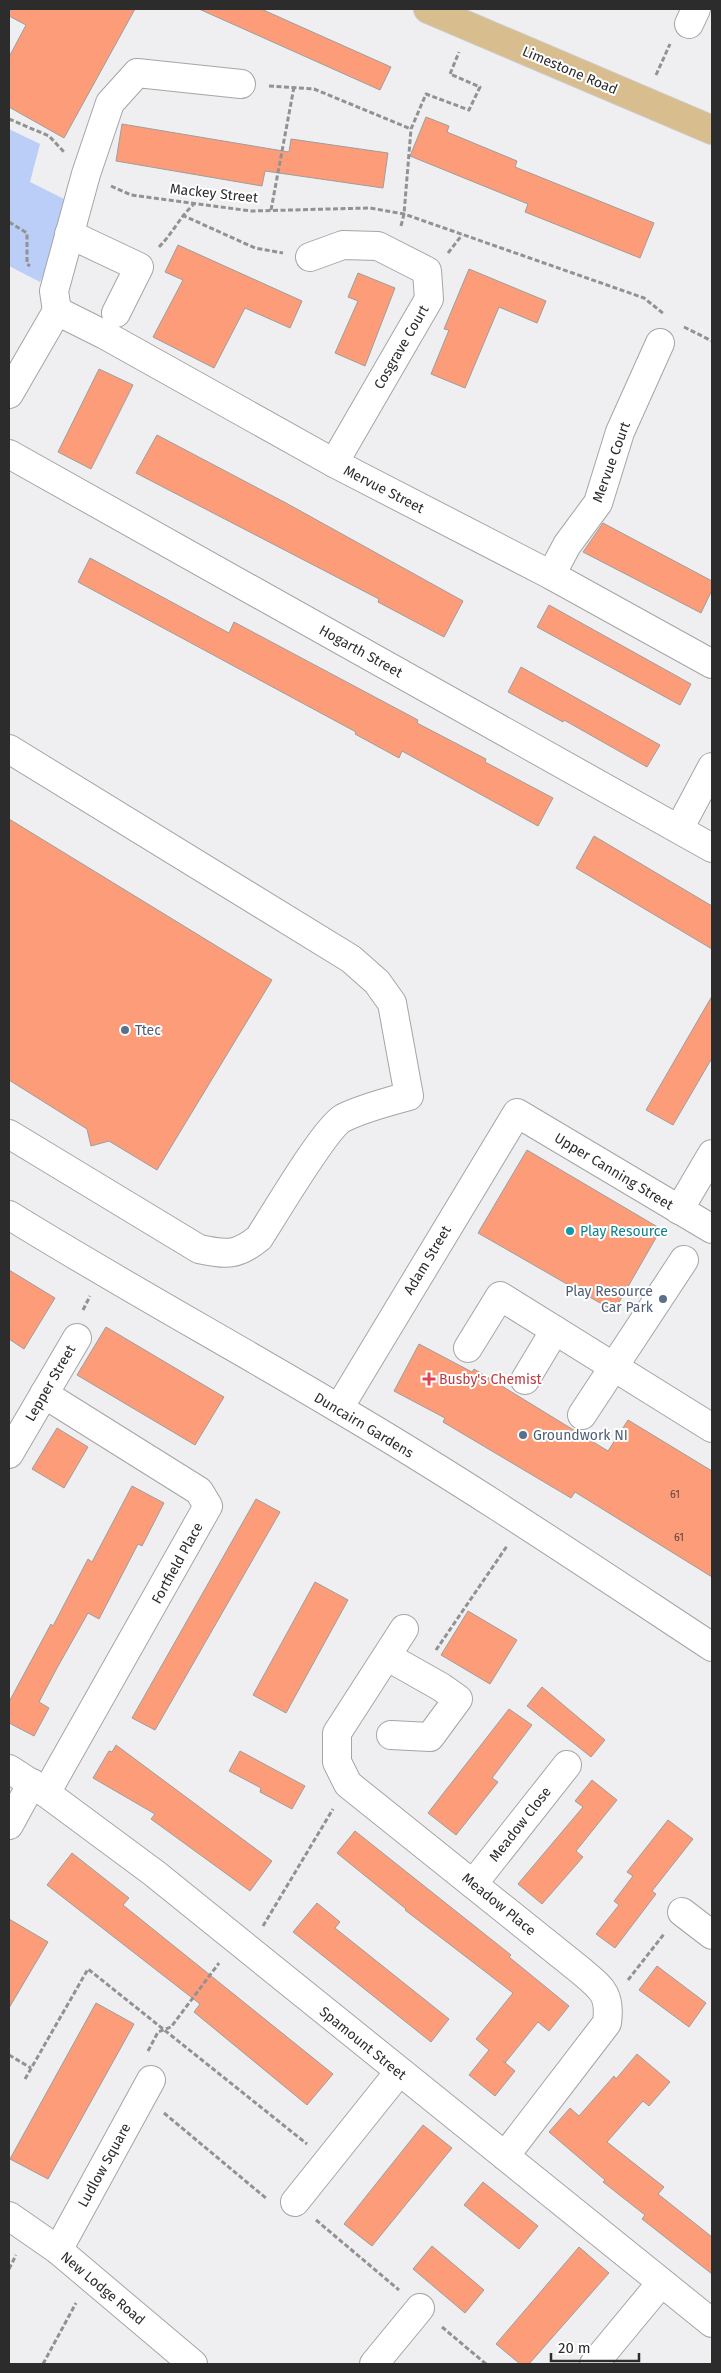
<svg xmlns="http://www.w3.org/2000/svg" width="721" height="2373" font-family="'Fira Sans',sans-serif">
<style>
.green{fill:#bbcef7}
.building{fill:#fc9c79;stroke:#9f9d9d}
.lines{fill:none;stroke-linecap:round;stroke-linejoin:round}
.minor-casing{stroke:#a5a5a6;stroke-width:30}
.major-casing{stroke:#cccccd;stroke-width:30}
.path{stroke:#929293;stroke-width:3;stroke-dasharray:5 2.5;stroke-linecap:butt}
.minor{stroke:#fff;stroke-width:28}
.major{stroke:#d8be8f;stroke-width:28}
.service-dot{fill:#5c6f8a;stroke:#fff;stroke-width:2}
.culture-dot{fill:#0f9aa8;stroke:#fff;stroke-width:2}
.health-dot{fill:#e0444e;stroke:#fff;stroke-width:2}
.labels{text-anchor:middle;stroke-width:4;stroke-linejoin:round;paint-order:stroke}
.number-label{font-size:11px;fill:#604840}
.street-label{font-size:14px;fill:#2c2c2d;stroke:#fff}
.service-label{font-size:14px;fill:#4e5e75;stroke:#fff;text-anchor:start}
.culture-label{font-size:14px;fill:#0d838f;stroke:#fff;text-anchor:start}
.health-label{font-size:14px;fill:#be3a42;stroke:#fff;text-anchor:start}
</style>
<rect width="100%" height="100%" fill="#efeff1"/>
<!-- green -->
<polygon class="green" points="9,129 40,144 30,182 68,201 55,252 40,282 9,266"/>
<!-- building -->
<g class="building">
<polygon points="9,9 135,9 64,138 9,107 9,57 26,25 9,16"/>
<polygon points="199,9 261,9 391,67 380,90"/>
<polygon points="426,117 449,126 447,132 517,161 515,167 654,223 640,258 525,212 528,204 410,156"/>
<polygon points="122,124 289,152 291,139 388,153 383,188 265,171 262,186 116,161"/>
<polygon points="178,245 302,301 290,328 245,308 214,368 153,337 183,280 165,272"/>
<polygon points="469,269 546,301 537,323 499,307 465,388 431,374 449,330 444,329"/>
<polygon points="358,273 395,288 365,366 335,353 358,301 348,297"/>
<polygon points="99,369 133,385 91,469 58,452"/>
<polygon points="157,435 286,503 463,601 444,637 378,602 379,599 136,473"/>
<polygon points="603,523 712,581 712,590 701,613 583,552"/>
<polygon points="90,558 229,633 234,622 418,720 417,723 486,759 485,762 553,798 538,826 402,751 399,758 355,734 356,732 78,582"/>
<polygon points="549,605 691,684 680,705 537,627"/>
<polygon points="521,667 660,745 647,767 564,720 563,722 508,692"/>
<polygon points="9,819 272,980 157,1170 109,1141 91,1146 87,1129 9,1080"/>
<polygon points="594,836 712,906 712,949 576,868"/>
<polygon points="712,996 712,1058 673,1125 646,1110"/>
<polygon points="527,1150 661,1229 614,1311 478,1233"/>
<polygon points="9,1270 55,1298 24,1349 9,1339"/>
<polygon points="106,1327 224,1397 195,1445 77,1375"/>
<polygon points="419,1344 472,1372 474,1369 608,1451 628,1420 712,1471 712,1577 575,1492 571,1498 443,1422 445,1418 394,1391"/>
<polygon points="57,1428 88,1447 64,1488 32,1469"/>
<polygon points="132,1486 164,1503 142,1546 138,1544 99,1619 88,1613 57,1668 39,1702 49,1708 34,1736 9,1723 9,1702 51,1624 53,1626 88,1559 92,1562"/>
<polygon points="256,1499 280,1512 155,1730 132,1718"/>
<polygon points="315,1582 348,1600 286,1713 253,1695"/>
<polygon points="468,1611 517,1640 490,1684 441,1655"/>
<polygon points="542,1687 605,1740 591,1757 527,1706"/>
<polygon points="509,1709 532,1725 492,1778 498,1782 456,1835 428,1813"/>
<polygon points="116,1745 272,1861 250,1891 151,1819 155,1814 93,1778 109,1751 112,1752"/>
<polygon points="240,1751 305,1786 292,1809 260,1792 261,1788 229,1771"/>
<polygon points="592,1780 617,1800 576,1851 583,1857 542,1904 518,1884 583,1807 575,1801"/>
<polygon points="668,1820 693,1839 652,1891 656,1894 615,1948 596,1934 619,1905 614,1901 633,1876 627,1872"/>
<polygon points="355,1831 511,1955 509,1957 569,2006 549,2031 538,2022 505,2063 503,2061 515,2071 495,2096 469,2075 489,2050 476,2039 513,1993 405,1910 406,1909 337,1853"/>
<polygon points="72,1853 129,1898 123,1905 333,2074 307,2105 194,2012 200,2004 47,1885"/>
<polygon points="317,1903 340,1922 335,1928 449,2019 431,2042 293,1932"/>
<polygon points="9,1919 48,1942 9,2008"/>
<polygon points="657,1966 706,2003 689,2027 639,1990"/>
<polygon points="96,2003 134,2024 48,2179 10,2159"/>
<polygon points="637,2054 670,2082 649,2106 643,2101 607,2142 664,2187 658,2194 712,2237 712,2274 642,2219 645,2215 603,2182 605,2180 549,2132 570,2108 579,2116 614,2076 616,2079"/>
<polygon points="423,2125 452,2148 372,2246 344,2224"/>
<polygon points="483,2182 538,2226 519,2249 464,2205"/>
<polygon points="432,2246 484,2290 465,2313 413,2269"/>
<polygon points="579,2247 609,2273 529,2364 520,2364 496,2344"/>
</g>
<g class="lines">
<!-- minor casing -->
<g class="minor-casing">
<g id="minor">
<polyline points="689,24 696,9"/>
<polyline points="69,234 139,267 116,313"/>
<polyline points="310,257 343,245 378,246 427,271 429,299 334,463"/>
<polyline points="57,311 105,335 334,463 551,575 712,664"/>
<polyline points="57,311 54,291 86,174 110,103 137,73 241,84"/>
<polyline points="9,394 57,311"/>
<polyline points="9,454 712,848"/>
<polyline points="551,575 567,545 598,503 620,432 660,343"/>
<path d="M 9,749 L 351,959 L 377,982 L 392,1003 L 409,1096 C 387,1102 363,1108 343,1118 C 325,1128 274,1215 259,1238 C 237,1256 226,1255 199,1249 L 9,1134"/>
<polyline points="679,829 712,767"/>
<polyline points="679,1210 712,1154"/>
<path d="M 9,1215 C 117,1282 229,1343 338,1408 C 466,1483 589,1566 712,1647"/>
<polyline points="468,1348 500,1296 712,1428"/>
<polyline points="525,1380 555,1330"/>
<polyline points="44,1394 199,1491 208,1506 46,1793"/>
<polyline points="339,1408 517,1113 712,1229"/>
<polyline points="582,1415 684,1260"/>
<polyline points="9,1454 77,1338"/>
<path d="M 404,1629 L 337,1733 L 337,1762 L 348,1784 L 580,1970 C 601,1988 611,1993 607,2023 L 505,2156"/>
<polyline points="388,1657 441,1687 458,1699 430,1737 391,1735"/>
<polyline points="9,1769 46,1793 154,1873 712,2323"/>
<polyline points="9,1825 32,1783"/>
<polyline points="473,1884 567,1765"/>
<polyline points="682,1912 712,1935"/>
<polyline points="295,2202 399,2072"/>
<polyline points="9,2216 58,2250 193,2364"/>
<polyline points="58,2250 151,2080"/>
<polyline points="374,2364 420,2308"/>
<polyline points="594,2364 661,2283"/>
</g>
</g>
<!-- major casing -->
<g class="major-casing">
<polyline id="major" points="428,9 712,130"/>
</g>
<!-- path -->
<g class="path">
<polyline points="656,75 670,44"/>
<polyline points="269,86 314,89 411,129"/>
<polyline points="9,119 49,136 64,152"/>
<polyline points="111,186 131,195 251,211 370,208 404,214 644,298 664,314"/>
<polyline points="271,210 294,87"/>
<polyline points="182,215 255,248 283,253"/>
<polyline points="9,222 27,233 27,264 30,266"/>
<polyline points="401,226 404,214 411,129 426,94 469,110 480,87 450,74 459,52"/>
<path d="M 159,247 C 172,234 180,217 194,204"/>
<polyline points="448,253 462,235"/>
<polyline points="684,327 712,341"/>
<polyline points="83,1310 90,1296"/>
<polyline points="436,1650 507,1546"/>
<polyline points="263,1926 333,1809"/>
<polyline points="628,1980 664,1934"/>
<polyline points="148,2051 158,2032 171,2027 219,1963"/>
<polyline points="9,2055 31,2068"/>
<polyline points="25,2079 88,1969 307,2144"/>
<polyline points="164,2113 267,2199"/>
<polyline points="316,2220 399,2290"/>
<polyline points="9,2269 16,2255"/>
<polyline points="442,2327 486,2364"/>
<polyline points="43,2364 76,2303"/>
</g>
<!-- minor -->
<use href="#minor" class="minor"/>
<!-- major -->
<use href="#major" class="major"/>
</g>
<!-- markers -->
<g class="service-dot">
<circle cx="125" cy="1030" r="5"/>
<circle cx="663" cy="1299" r="5"/>
<circle cx="523" cy="1435" r="5"/>
</g>
<circle class="culture-dot" cx="570" cy="1231" r="5"/>
<path class="health-dot" d="M426.5 1371.5h5v5h5v5h-5v5h-5v-5h-5v-5h5z"/>
<g class="labels">
<!-- number labels -->
<g class="number-label">
<text x="675" y="1498">61</text>
<text x="679" y="1541">61</text>
</g>
<!-- street labels -->
<g class="street-label">
<text transform="translate(570 70) rotate(23)" y="5">Limestone Road</text>
<text transform="translate(214 193) rotate(6)" y="5">Mackey Street</text>
<text transform="translate(401 347) rotate(-60)" y="5">Cosgrave Court</text>
<text transform="translate(611 462) rotate(-70)" y="5">Mervue Court</text>
<text transform="translate(384 489) rotate(27)" y="5">Mervue Street</text>
<text transform="translate(361 651) rotate(29)" y="5">Hogarth Street</text>
<text transform="translate(614 1171) rotate(31)" y="5">Upper Canning Street</text>
<text transform="translate(427 1260) rotate(-59)" y="5">Adam Street</text>
<text transform="translate(50 1383) rotate(-60)" y="5">Lepper Street</text>
<text transform="translate(364 1425) rotate(31)" y="5">Duncairn Gardens</text>
<text transform="translate(177 1563) rotate(-61)" y="5">Fortfield Place</text>
<text transform="translate(520 1824) rotate(-52)" y="5">Meadow Close</text>
<text transform="translate(499 1904) rotate(39)" y="5">Meadow Place</text>
<text transform="translate(363 2043) rotate(39)" y="5">Spamount Street</text>
<text transform="translate(104 2165) rotate(-61)" y="5">Ludlow Square</text>
<text transform="translate(103 2288) rotate(40)" y="5">New Lodge Road</text>
</g>
<!-- service labels -->
<g class="service-label">
<text x="135" y="1035">Ttec</text>
<text x="653" y="1296" text-anchor="end">Play Resource<tspan x="653" dy="16">Car Park</tspan></text>
<text x="533" y="1440">Groundwork NI</text>
</g>
<!-- culture labels -->
<g class="culture-label">
<text x="580" y="1236">Play Resource</text>
</g>
<!-- health labels -->
<g class="health-label">
<text x="439" y="1384">Busby's Chemist</text>
</g>
</g>
<!-- border -->
<rect width="721" height="2373" fill="none" stroke="#2c2c2d" stroke-width="20"/>
<!-- scale -->
<path d="M551 2353v8h88v-8" fill="none" stroke="#2c2c2d" stroke-width="2.5"/>
<text x="558" y="2353" font-size="15" fill="#2c2c2d" stroke="#ffffff" stroke-width="4" paint-order="stroke">20 m</text>
</svg>
